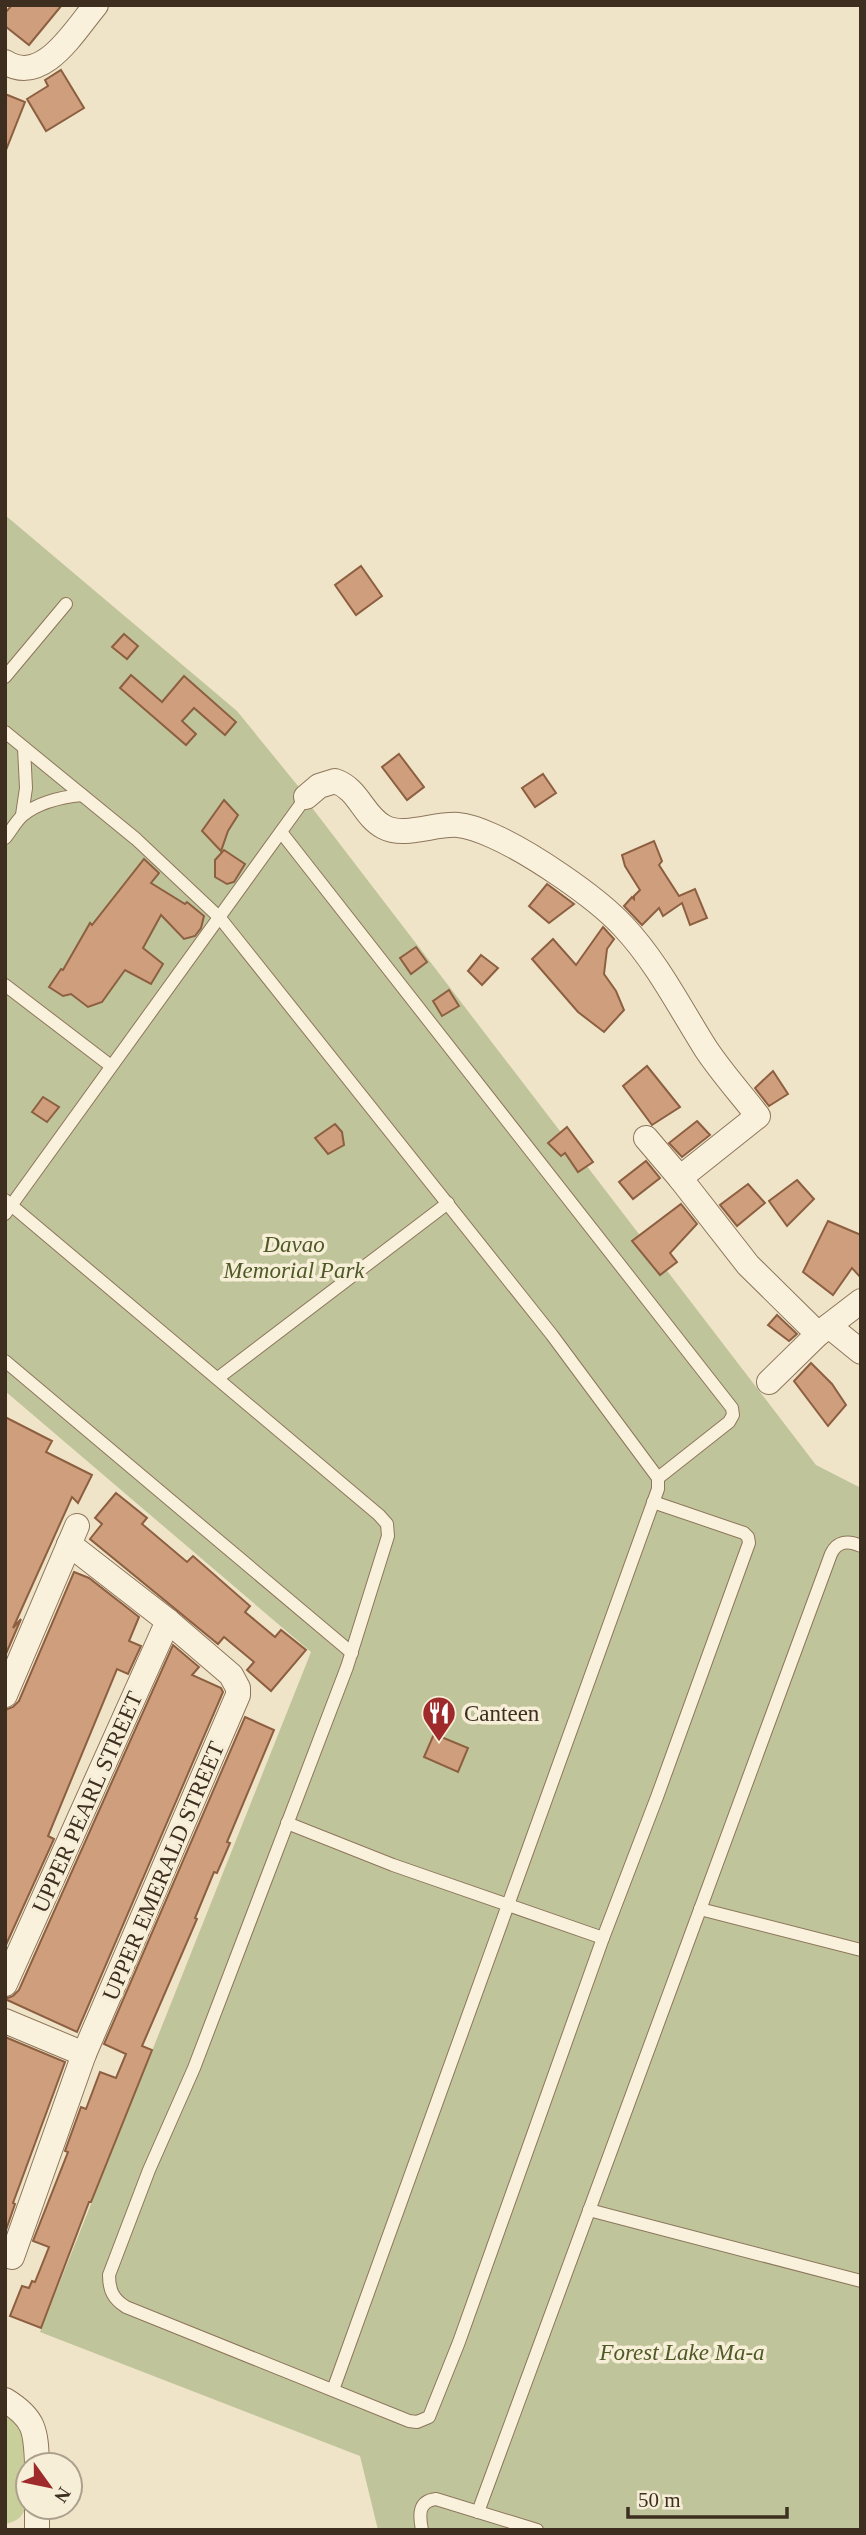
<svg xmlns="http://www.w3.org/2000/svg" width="866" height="2535" font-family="'Times New Roman',serif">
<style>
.green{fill:#c9cf9b}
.cemetery{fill:#bfc49a}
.building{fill:#cf9f7d;stroke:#8d5f41;stroke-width:2}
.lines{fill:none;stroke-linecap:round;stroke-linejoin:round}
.service-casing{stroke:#8d765c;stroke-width:14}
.minor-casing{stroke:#8d765c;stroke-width:26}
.service{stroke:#faf1dc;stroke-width:12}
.minor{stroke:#faf1dc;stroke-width:24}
.labels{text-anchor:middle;stroke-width:7;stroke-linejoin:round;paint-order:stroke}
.park-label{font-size:23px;font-style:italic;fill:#4d5a26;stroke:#f7eed8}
.poi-label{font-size:23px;fill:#3d2e20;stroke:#f7eed8;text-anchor:start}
.street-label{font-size:23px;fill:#3d2e20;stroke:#f7eed8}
</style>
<rect width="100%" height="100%" fill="#f0e4c8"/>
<!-- green -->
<path class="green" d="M 5,2416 L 17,2423 L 23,2433 L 25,2509 C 22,2518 15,2522 5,2524 Z"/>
<!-- cemetery -->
<polygon class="cemetery" points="5,515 237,711 298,786 313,809 816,1465 861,1488 861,2530 378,2530 360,2456 40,2332 311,1652 5,1391"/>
<!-- building -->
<g class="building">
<polygon points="12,5 62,5 29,45 5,26 5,13"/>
<polygon points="61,70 84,108 46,131 27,99 48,86 45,80"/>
<polygon points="5,94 25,102 6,150 5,150"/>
<polygon points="361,566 382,596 356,615 335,585"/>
<polygon points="124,634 138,646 127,659 112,647"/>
<polygon points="131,675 162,702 184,676 236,722 225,735 194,708 182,721 196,734 186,745 120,688"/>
<polygon points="399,754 424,787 407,800 382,767"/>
<polygon points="543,774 556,793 535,807 522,788"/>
<polygon points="224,800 238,815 228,831 221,851 202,831"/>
<polygon points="654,841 662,861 659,865 679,896 695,889 707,918 690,925 682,903 663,916 659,908 642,925 624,906 632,897 634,899 634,896 640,890 625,866 622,855"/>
<polygon points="224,850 245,864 234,882 227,884 215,877 215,860"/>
<polygon points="144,859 159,873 151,883 185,904 187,902 204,916 201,928 195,936 184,939 161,915 143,948 163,964 151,984 125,970 102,1002 88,1007 71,994 63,996 49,987 61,969 63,970 90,923 92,925"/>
<polygon points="547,884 574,904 549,923 529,906"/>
<polygon points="603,927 614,939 607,949 604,974 616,991 624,1010 604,1032 578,1012 532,959 553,939 576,965"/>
<polygon points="416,947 427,962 411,974 400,958"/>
<polygon points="481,955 498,968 482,985 468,971"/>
<polygon points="449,990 459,1006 442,1016 433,1001"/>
<polygon points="647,1066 680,1107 652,1125 623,1086"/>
<polygon points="773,1071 788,1094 769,1106 755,1088"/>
<polygon points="43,1097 59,1107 47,1122 32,1112"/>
<polygon points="697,1121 710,1135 682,1157 669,1143"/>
<polygon points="335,1124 342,1132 344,1145 328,1154 315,1138"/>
<polygon points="567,1127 593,1162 578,1172 565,1153 561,1156 548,1143"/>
<polygon points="646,1161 660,1178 633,1199 619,1182"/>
<polygon points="797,1180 814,1199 787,1226 769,1201"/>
<polygon points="748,1184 765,1203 737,1226 720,1205"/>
<polygon points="681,1204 697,1224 670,1253 677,1262 660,1275 632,1241"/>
<polygon points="828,1221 861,1235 861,1278 852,1268 833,1295 803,1272"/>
<polygon points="777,1315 797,1334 789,1341 768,1325"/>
<polygon points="811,1363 832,1384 846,1405 828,1426 794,1381"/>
<polygon points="5,1417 52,1441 46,1452 92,1475 78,1503 72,1497 13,1628 21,1619 5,1656"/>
<polygon points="116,1493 147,1518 142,1524 187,1562 193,1556 250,1606 245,1612 275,1637 281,1630 306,1650 271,1691 247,1670 254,1662 224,1637 218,1644 90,1539 102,1524 95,1518"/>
<polygon points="74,1572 89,1578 139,1617 129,1641 141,1646 128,1674 117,1669 48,1836 54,1839 5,1947 5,1710 13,1707 19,1701"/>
<polygon points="173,1645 199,1667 192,1675 221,1688 223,1692 77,2032 5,1999 13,1996 19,1990"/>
<polygon points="245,1717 274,1730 227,1842 230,1843 217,1873 214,1872 195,1918 197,1919 142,2046 152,2050 91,2202 89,2202 41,2328 10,2316 22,2286 29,2288 32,2281 35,2282 49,2247 33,2241 68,2152 65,2151 81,2107 86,2109 100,2072 116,2078 126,2054 104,2044"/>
<polygon points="434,1734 468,1748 458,1772 424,1757"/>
<polygon points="5,2037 65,2062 13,2203 15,2204 6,2230"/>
</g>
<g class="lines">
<!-- service casing -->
<g class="service-casing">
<g id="service">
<polyline points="5,677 66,604"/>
<polyline points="5,732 136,839 220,918 552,1335 658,1478 658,1489 333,2390"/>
<polyline points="22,815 26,788 24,748"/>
<polyline points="281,832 732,1408 733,1415 729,1422 658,1478"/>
<path d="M 5,838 C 11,831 16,821 23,815 C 39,802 62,797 82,795"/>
<polyline points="5,985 111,1066"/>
<path d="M 5,1200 L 379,1515 L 387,1524 L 388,1536 L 347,1667 L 194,2068 L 149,2170 L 109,2275 C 109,2290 113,2299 126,2307 L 409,2421 L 417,2422 L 429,2417 L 459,2342 L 603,1938 L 657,1797 L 749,1543 L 748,1537 L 744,1533 L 653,1502"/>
<polyline points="5,1214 306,797"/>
<polyline points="5,1361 352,1653"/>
<polyline points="218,1378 448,1203"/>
<polyline points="287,1823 393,1865 603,1938"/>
<polyline points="700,1909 861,1950"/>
<polyline points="589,2210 861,2281"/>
<path d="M 478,2512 L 831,1554 C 837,1541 848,1540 861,1546"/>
<path d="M 422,2530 C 419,2515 418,2501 436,2499 L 537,2530"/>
</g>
</g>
<!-- minor casing -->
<g class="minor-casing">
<g id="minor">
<path d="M 5,62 C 43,86 74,31 96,5"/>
<path d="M 306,797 L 319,786 L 335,781 C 359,789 363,816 384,827 C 405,838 435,823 458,825 C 470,826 482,831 493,836 C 531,853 595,896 623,926 C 657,962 680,1008 706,1049 C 722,1073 741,1094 758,1116 L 680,1178 L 748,1265 L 818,1334"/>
<polyline points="646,1138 680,1178"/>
<polyline points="829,1326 861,1352"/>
<polyline points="769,1382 818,1334 861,1301"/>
<polyline points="5,1695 77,1526"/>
<polyline points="5,1984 168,1621"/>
<polyline points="5,2021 84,2054"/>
<polyline points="12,2257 84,2054 238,1695 238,1688 231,1675 168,1621 69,1544"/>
<path d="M 5,2400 C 35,2418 36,2431 37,2465"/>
<polyline points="37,2507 37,2530"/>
</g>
</g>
<!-- service -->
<use href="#service" class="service"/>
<!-- minor -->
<use href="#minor" class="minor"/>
</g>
<!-- icons -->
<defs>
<g id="restaurant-pin" transform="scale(1.75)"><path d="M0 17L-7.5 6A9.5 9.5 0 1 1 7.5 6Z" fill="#9e2a2b" stroke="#f7eed8"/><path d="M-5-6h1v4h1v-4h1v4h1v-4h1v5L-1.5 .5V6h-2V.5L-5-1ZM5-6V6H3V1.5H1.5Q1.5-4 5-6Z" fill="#fff"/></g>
</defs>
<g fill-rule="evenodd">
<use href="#restaurant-pin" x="439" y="1713"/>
</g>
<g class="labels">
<!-- park labels -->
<g class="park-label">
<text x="294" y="1252">Davao<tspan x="294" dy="26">Memorial Park</tspan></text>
<text x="682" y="2360">Forest Lake Ma-a</text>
</g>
<!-- poi labels -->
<g class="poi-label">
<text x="464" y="1721">Canteen</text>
</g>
<!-- street labels -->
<g class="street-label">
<text transform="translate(87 1802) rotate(-66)" y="8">UPPER PEARL STREET</text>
<text transform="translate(163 1871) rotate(-67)" y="8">UPPER EMERALD STREET</text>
</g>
</g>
<!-- border -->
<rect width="866" height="2535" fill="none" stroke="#3d2e20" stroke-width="14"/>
<!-- north arrow -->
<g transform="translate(49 2486) rotate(123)"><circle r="33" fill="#f7eed8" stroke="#ada18e" stroke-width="2"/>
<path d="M0-5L12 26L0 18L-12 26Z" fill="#9e2a2b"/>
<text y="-10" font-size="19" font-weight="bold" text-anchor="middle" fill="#3d2e20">N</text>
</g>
<!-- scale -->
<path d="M628 2507v10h159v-10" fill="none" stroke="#3d2e20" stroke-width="3.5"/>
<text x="638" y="2507" font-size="21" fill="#3d2e20" stroke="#f7eed8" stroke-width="5" paint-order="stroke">50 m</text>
</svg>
